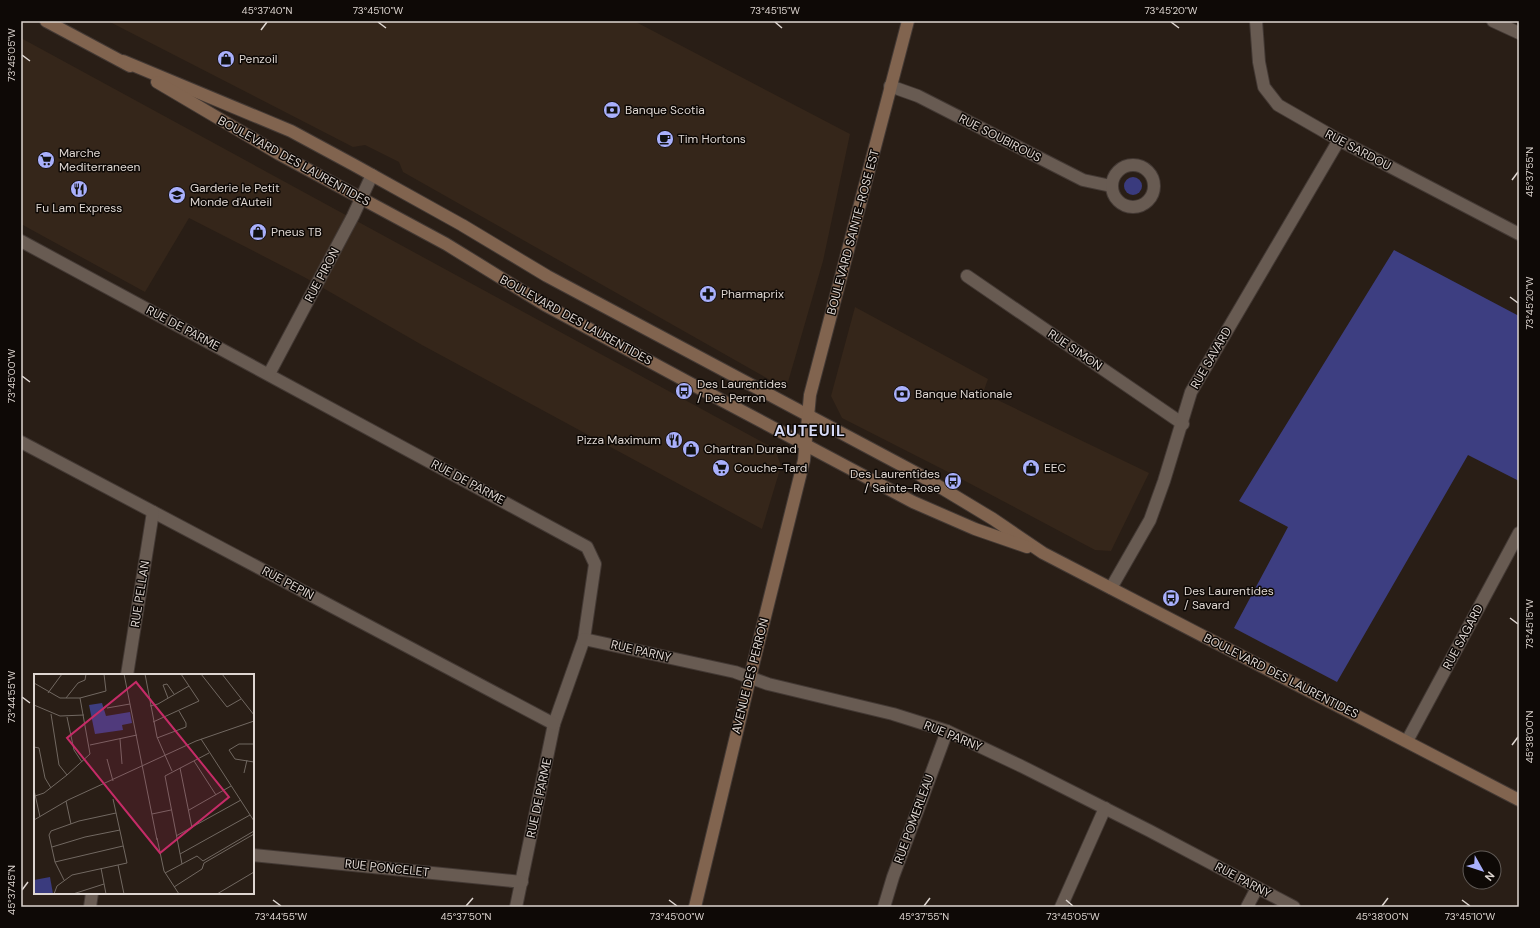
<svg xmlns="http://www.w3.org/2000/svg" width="1540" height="928" font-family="'DM Sans',sans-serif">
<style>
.built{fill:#35261a}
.green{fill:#3a3b7e}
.forest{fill:#3d3e81}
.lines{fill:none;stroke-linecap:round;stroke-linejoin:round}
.street-casing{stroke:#433934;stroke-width:14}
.secondary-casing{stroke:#433934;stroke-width:14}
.street{stroke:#685b52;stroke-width:12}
.secondary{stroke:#81644f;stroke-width:12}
.ticks{fill:none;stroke:#ded6d1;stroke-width:1.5}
.labels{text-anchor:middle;stroke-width:3;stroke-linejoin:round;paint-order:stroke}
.poi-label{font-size:12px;fill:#ded6d1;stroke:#0e0906;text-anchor:start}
.street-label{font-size:12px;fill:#ded6d1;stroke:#0e0906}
.district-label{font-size:16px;font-weight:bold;letter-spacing:1px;fill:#d6daf7;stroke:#0e0906}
.inset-road{fill:none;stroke:#716861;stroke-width:1}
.view{fill:#c52b67;fill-opacity:0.15;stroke:#c52b67;stroke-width:2}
.inset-edge{fill:none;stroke:#ded6d1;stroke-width:2}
.neatline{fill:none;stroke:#ded6d1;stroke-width:1.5}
.ticks-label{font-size:10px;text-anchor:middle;fill:#ded6d1}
</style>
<rect width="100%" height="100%" fill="#291e16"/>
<!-- built -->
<g class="built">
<polygon points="108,21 634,21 850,134 823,261 786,389 403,172 399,162 365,145 353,147"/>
<polygon points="21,38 775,449 781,466 762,529 422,345 304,277 189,218 145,292 21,224"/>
<polygon points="855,307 988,379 983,393 1149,473 1111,551 1095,550 950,473 842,418 831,396"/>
</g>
<!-- green -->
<circle class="green" cx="1133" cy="186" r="9"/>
<!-- forest -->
<polygon class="forest" points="1394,250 1519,316 1519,481 1468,455 1337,682 1234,628 1288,527 1239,501"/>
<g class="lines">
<!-- street casing -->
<g class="street-casing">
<g id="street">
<polyline points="1256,21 1259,62 1264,87 1278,105 1339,140 1519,234"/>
<polyline points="1493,21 1519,33"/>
<polyline points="890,86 918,96 1083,180 1111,186"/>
<circle cx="1133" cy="186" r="21"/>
<polyline points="21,241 587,547 595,564 584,639 554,724 516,907"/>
<polyline points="967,276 1183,424"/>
<polyline points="269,374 353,216 372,175"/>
<polyline points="21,442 554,724"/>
<polyline points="1111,588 1150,520 1164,481 1191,392 1339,140"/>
<polyline points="584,639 735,672 768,684 893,714 947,731 1021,766 1150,831 1294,907"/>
<polyline points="127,675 153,512"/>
<polyline points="1407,741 1519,533"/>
<polyline points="253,855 522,882"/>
<polyline points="90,907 92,893"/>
<polyline points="884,907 893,877 947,731"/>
<polyline points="1061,907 1105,808"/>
<polyline points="1247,907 1257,888"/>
</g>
</g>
<!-- secondary casing -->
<g class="secondary-casing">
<g id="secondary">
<polyline points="46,21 130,66"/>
<polyline points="123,61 291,131 354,165 462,225 547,276 920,475 993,519 1043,553 1519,800"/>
<polyline points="157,82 279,154 446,244 545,305 723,401 913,502 975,529 1027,547"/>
<polyline points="695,907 754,661 804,460 810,395 908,21"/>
</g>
</g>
<!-- street -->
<use href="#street" class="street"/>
<!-- secondary -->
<use href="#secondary" class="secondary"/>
</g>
<!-- ticks -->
<path class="ticks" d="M 378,22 L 386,28M 775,22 L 782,28M 1171,22 L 1179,28M 261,30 L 267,22M 22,55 L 30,61M 1512,180 L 1518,172M 1510,297 L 1518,303M 22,376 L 30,382M 1510,618 L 1518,624M 22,697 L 30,703M 1512,745 L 1518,737M 22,890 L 28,882M 273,900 L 281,906M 669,900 L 677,906M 1066,900 L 1073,906M 1462,900 L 1470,906M 466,906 L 473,898M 924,906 L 930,898M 1382,906 L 1388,898"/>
<!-- icons -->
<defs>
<g id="shop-disc" transform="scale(0.9)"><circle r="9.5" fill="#a9b0fc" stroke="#0e0906"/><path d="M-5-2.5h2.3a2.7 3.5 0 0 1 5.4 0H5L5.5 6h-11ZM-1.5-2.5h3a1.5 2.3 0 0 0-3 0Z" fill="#111"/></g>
<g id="bank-disc" transform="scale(0.9)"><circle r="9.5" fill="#a9b0fc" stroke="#0e0906"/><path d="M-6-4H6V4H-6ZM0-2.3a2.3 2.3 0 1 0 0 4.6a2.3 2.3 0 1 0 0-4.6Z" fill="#111"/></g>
<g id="cafe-disc" transform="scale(0.9)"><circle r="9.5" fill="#a9b0fc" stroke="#0e0906"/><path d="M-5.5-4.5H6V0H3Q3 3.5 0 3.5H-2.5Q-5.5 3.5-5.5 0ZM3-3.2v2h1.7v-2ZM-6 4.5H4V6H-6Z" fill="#111"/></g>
<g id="supermarket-disc" transform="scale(0.9)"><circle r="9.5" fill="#a9b0fc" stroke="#0e0906"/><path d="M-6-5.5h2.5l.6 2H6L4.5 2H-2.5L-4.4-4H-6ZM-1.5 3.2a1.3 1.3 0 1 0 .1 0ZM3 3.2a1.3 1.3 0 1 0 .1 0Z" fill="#111"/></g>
<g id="restaurant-disc" transform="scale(0.9)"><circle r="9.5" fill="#a9b0fc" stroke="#0e0906"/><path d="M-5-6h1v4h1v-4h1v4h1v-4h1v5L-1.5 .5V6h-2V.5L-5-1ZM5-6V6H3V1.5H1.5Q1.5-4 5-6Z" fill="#111"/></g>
<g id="school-disc" transform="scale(0.9)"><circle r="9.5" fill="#a9b0fc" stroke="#0e0906"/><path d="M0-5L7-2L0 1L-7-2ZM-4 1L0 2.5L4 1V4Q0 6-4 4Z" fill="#111"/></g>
<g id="pharmacy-disc" transform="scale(0.9)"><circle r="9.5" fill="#a9b0fc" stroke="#0e0906"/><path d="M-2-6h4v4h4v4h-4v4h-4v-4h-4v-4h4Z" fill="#111"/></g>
<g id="bus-disc" transform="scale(0.9)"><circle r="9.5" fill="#a9b0fc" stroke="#0e0906"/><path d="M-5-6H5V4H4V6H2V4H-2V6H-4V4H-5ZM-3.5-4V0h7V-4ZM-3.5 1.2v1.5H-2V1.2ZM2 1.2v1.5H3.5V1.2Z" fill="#111"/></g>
</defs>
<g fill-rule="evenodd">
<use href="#shop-disc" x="226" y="59"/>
<use href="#bank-disc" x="612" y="110"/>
<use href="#cafe-disc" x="665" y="139"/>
<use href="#supermarket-disc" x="46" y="160"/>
<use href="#restaurant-disc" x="79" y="189"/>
<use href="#school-disc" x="177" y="195"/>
<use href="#shop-disc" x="258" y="232"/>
<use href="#pharmacy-disc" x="708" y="294"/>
<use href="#bus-disc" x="684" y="391"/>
<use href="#bank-disc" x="902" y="394"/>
<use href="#restaurant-disc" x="674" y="440"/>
<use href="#shop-disc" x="691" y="449"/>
<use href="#supermarket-disc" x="721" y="468"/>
<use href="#shop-disc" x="1031" y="468"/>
<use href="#bus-disc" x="953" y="481"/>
<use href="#bus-disc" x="1171" y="598"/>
</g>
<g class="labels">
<!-- poi labels -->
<g class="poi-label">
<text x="239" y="63">Penzoil</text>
<text x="625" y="114">Banque Scotia</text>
<text x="678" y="143">Tim Hortons</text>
<text x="59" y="157">Marche<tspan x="59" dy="14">Mediterraneen</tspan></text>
<text x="190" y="192">Garderie le Petit<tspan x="190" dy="14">Monde d'Auteil</tspan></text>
<text x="79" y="212" text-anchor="middle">Fu Lam Express</text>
<text x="271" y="236">Pneus TB</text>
<text x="721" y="298">Pharmaprix</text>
<text x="697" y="388">Des Laurentides<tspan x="697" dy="14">/ Des Perron</tspan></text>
<text x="915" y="398">Banque Nationale</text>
<text x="661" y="444" text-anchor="end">Pizza Maximum</text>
<text x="704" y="453">Chartran Durand</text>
<text x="734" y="472">Couche-Tard</text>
<text x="1044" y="472">EEC</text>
<text x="940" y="478" text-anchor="end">Des Laurentides<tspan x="940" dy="14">/ Sainte-Rose</tspan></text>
<text x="1184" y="595">Des Laurentides<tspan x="1184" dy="14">/ Savard</tspan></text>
</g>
<!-- street labels -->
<g class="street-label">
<text transform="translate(1000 138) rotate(27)" y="4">RUE SOUBIROUS</text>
<text transform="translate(1358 150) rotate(28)" y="4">RUE SARDOU</text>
<text transform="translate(294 161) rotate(29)" y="4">BOULEVARD DES LAURENTIDES</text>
<text transform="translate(853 232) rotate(-75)" y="4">BOULEVARD SAINTE-ROSE EST</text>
<text transform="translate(322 275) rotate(-62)" y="4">RUE PIRON</text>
<text transform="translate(576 320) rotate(29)" y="4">BOULEVARD DES LAURENTIDES</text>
<text transform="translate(183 328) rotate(28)" y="4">RUE DE PARME</text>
<text transform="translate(1075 350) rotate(34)" y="4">RUE SIMON</text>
<text transform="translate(1211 358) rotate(-60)" y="4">RUE SAVARD</text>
<text transform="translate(468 482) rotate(28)" y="4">RUE DE PARME</text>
<text transform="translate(288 583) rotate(28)" y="4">RUE PEPIN</text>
<text transform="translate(140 594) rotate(-81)" y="4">RUE PELLAN</text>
<text transform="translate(1463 637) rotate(-62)" y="4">RUE SAGARD</text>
<text transform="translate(641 651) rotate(13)" y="4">RUE PARNY</text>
<text transform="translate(750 676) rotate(-76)" y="4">AVENUE DES PERRON</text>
<text transform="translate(1281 676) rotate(27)" y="4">BOULEVARD DES LAURENTIDES</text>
<text transform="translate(953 736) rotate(22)" y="4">RUE PARNY</text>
<text transform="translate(539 798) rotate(-78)" y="4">RUE DE PARME</text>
<text transform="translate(914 819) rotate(-70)" y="4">RUE POMERLEAU</text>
<text transform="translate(387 868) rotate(6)" y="4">RUE PONCELET</text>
<text transform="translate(1243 880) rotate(28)" y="4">RUE PARNY</text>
</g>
<!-- district labels -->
<g class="district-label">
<text x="810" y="436">AUTEUIL</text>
</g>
</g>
<!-- overview -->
<g transform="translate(34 674)">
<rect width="220" height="220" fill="#291e16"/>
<path d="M 16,203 L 19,220 L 0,220 L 0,206 Z" fill="#3a3b7e"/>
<path d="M 68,29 L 72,42 L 96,38 L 98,49 L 88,51 L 89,56 L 61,60 L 55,31 Z" fill="#3d3e81"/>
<path class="inset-road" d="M 90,0 L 123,166M 111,0 L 123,63 L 138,97M 167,0 L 193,33 L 207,25M 188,0 L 220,41M 0,9 L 26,24 L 46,24 L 72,17 L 70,0M 14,19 L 28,0M 32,24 L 44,9 L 51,6 L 52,0M 134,24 L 129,11 L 133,10 L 140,20M 0,31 L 26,42 L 50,41M 116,32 L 124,30 L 155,12M 73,34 L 96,30M 17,40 L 25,91 L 33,101M 33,43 L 40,76 L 48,88M 119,48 L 165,27 L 147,0M 123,64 L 152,53 L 152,49 L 145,37M 86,65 L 88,90M 167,65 L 220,147M 220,70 L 205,70 L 195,76 L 201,85 L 220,88M 56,71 L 103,61M 0,73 L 5,74 L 11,104 L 17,114M 73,85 L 79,107M 160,87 L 182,121M 146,94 L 158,154M 210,99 L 213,86M 0,116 L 6,143M 1,122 L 10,119 L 33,101 L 56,80 L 46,24M 32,127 L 37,150M 155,136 L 197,112M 118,140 L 137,136M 0,146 L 34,126 L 162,67 L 220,47M 142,162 L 207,126M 123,164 L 130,197 L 145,220M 18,173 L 51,163 L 86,156M 146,180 L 216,141M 169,187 L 220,157M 21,188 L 89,172M 148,190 L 131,102 L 175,79M 84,191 L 90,220M 67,194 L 72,220M 131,199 L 163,182 L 169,187M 30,206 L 21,188 L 15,161 L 17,157 L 45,147 L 82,139M 140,213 L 168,195 L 170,189 L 220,160M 20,220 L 23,212 L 38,201 L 93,189 L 79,125M 39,220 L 70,210M 183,220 L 220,198"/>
<path class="view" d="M 102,8 L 195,123 L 126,179 L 33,64 Z"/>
<rect width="220" height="220" class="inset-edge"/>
</g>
<!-- border -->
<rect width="1540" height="928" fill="none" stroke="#0e0906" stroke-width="44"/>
<!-- north arrow -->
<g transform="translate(1482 870) rotate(129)"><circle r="19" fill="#0e0906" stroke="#615b57"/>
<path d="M0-3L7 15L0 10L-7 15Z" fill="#a9b0fc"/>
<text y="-6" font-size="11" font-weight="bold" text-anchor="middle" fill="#ded6d1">N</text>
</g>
<rect x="22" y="22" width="1496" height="884" class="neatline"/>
<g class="ticks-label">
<text x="267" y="14">45°37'40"N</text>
<text x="378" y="14">73°45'10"W</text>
<text x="775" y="14">73°45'15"W</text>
<text x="1171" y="14">73°45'20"W</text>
<text transform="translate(11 55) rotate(-90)" y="4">73°45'05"W</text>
<text transform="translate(1529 172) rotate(-90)" y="4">45°37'55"N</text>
<text transform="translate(1529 303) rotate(-90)" y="4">73°45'20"W</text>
<text transform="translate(11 376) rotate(-90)" y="4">73°45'00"W</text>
<text transform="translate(1529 624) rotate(-90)" y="4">73°45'15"W</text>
<text transform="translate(11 697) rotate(-90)" y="4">73°44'55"W</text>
<text transform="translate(1529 737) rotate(-90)" y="4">45°38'00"N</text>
<text transform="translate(11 890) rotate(-90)" y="4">45°37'45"N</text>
<text x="281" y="920">73°44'55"W</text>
<text x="466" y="920">45°37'50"N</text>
<text x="677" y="920">73°45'00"W</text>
<text x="924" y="920">45°37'55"N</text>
<text x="1073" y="920">73°45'05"W</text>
<text x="1382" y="920">45°38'00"N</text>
<text x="1470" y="920">73°45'10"W</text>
</g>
</svg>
